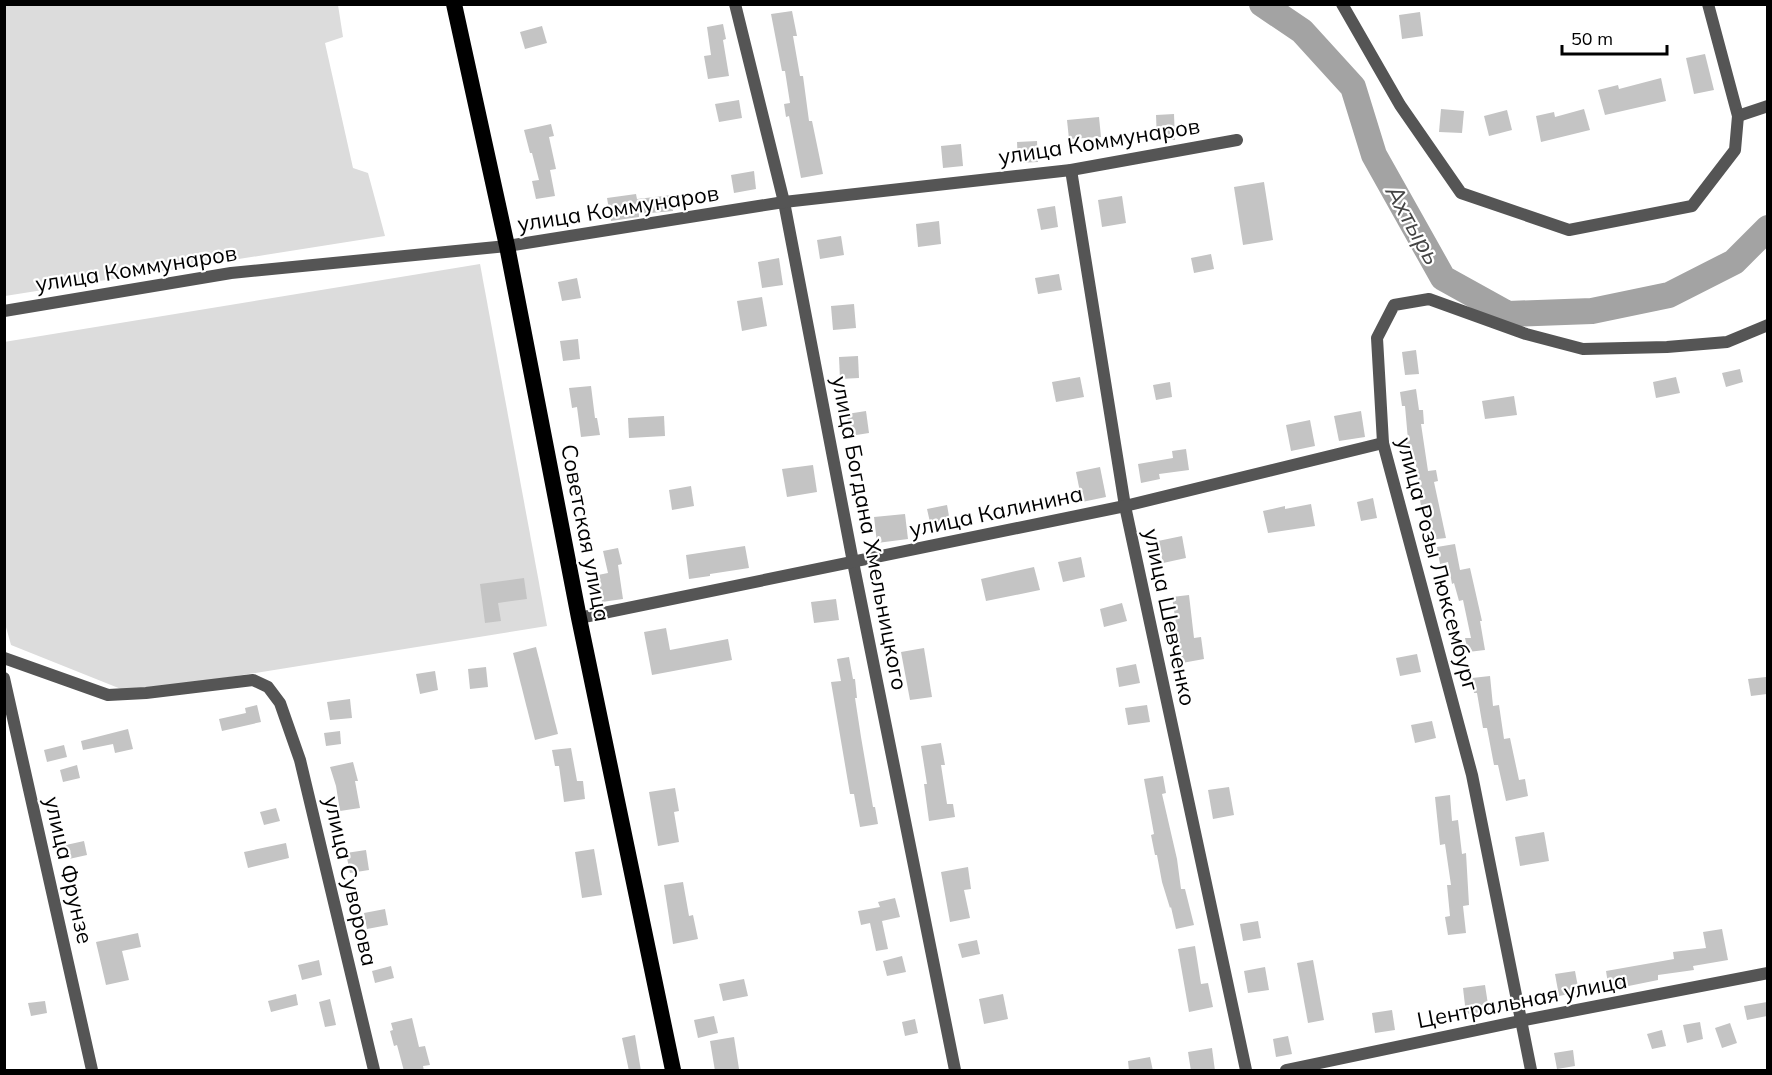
<svg xmlns="http://www.w3.org/2000/svg" width="1772" height="1075" font-family="Mulish,sans-serif">
<style>
.green{fill:#dcdcdc}
.lines{fill:none;stroke-linecap:round;stroke-linejoin:round}
.river{stroke:#a3a3a3;stroke-width:26}
.building{fill:#c4c4c4}
.minor{stroke:#555;stroke-width:12}
.trunk{stroke:#000;stroke-width:16}
.labels{text-anchor:middle;stroke-width:4.5;stroke-linejoin:round;paint-order:stroke}
.street-label{font-size:22px;fill:#000;stroke:#fff}
.water-label{font-size:24px;font-style:italic;fill:#444;stroke:#fff}
</style>
<rect width="100%" height="100%" fill="#fff"/>
<!-- green -->
<g class="green">
<polygon points="5,4 338,5 343,37 325,43 353,168 368,173 385,236 5,296"/>
<polygon points="480,264 547,626 131,693 11,645 4,620 4,342"/>
</g>
<g class="lines">
<!-- river -->
<polyline class="river" points="1262,4 1302,31 1353,87 1374,155 1443,278 1508,314 1592,311 1669,295 1734,262 1768,228"/>
</g>
<!-- building -->
<g class="building">
<polygon points="792,11 797,36 793,36 800,76 803,76 809,121 812,121 823,174 801,178 789,116 786,117 784,104 790,103 785,71 782,71 771,14"/>
<polygon points="1420,12 1423,36 1402,39 1399,15"/>
<polygon points="723,24 726,39 723,40 729,76 708,79 704,56 711,55 707,27"/>
<polygon points="542,26 547,43 525,49 520,32"/>
<polygon points="1705,54 1714,90 1694,94 1686,58"/>
<polygon points="1661,78 1666,101 1605,115 1598,90 1618,85 1619,89"/>
<polygon points="739,100 742,118 719,122 715,104"/>
<polygon points="1441,109 1464,111 1462,133 1439,132"/>
<polygon points="1584,109 1590,130 1541,142 1536,116 1554,112 1555,117"/>
<polygon points="1507,110 1512,130 1489,136 1484,116"/>
<polygon points="1174,114 1175,140 1157,140 1156,115"/>
<polygon points="1099,117 1101,137 1069,139 1067,120"/>
<polygon points="551,124 554,136 549,137 556,169 550,170 555,196 536,199 532,181 539,180 532,153 530,153 524,130"/>
<polygon points="1037,141 1038,162 1018,163 1017,142"/>
<polygon points="961,144 963,166 943,168 941,146"/>
<polygon points="754,171 756,189 734,193 731,175"/>
<polygon points="1264,182 1273,240 1243,245 1234,187"/>
<polygon points="636,194 637,199 672,195 673,211 639,214 639,217 611,221 607,198"/>
<polygon points="1122,196 1126,223 1102,227 1098,200"/>
<polygon points="1055,206 1058,227 1041,230 1037,209"/>
<polygon points="939,221 941,244 918,247 916,224"/>
<polygon points="841,236 844,255 820,259 817,240"/>
<polygon points="1211,254 1214,269 1194,273 1191,258"/>
<polygon points="779,258 783,285 762,288 758,262"/>
<polygon points="1059,274 1062,290 1038,294 1035,278"/>
<polygon points="577,278 581,298 562,301 558,282"/>
<polygon points="762,297 767,326 742,331 737,301"/>
<polygon points="854,304 856,328 833,330 831,306"/>
<polygon points="578,339 580,359 563,361 560,341"/>
<polygon points="1416,350 1419,374 1405,375 1402,352"/>
<polygon points="858,356 859,378 840,379 839,357"/>
<polygon points="1740,369 1743,382 1726,387 1722,373"/>
<polygon points="1080,377 1084,397 1056,402 1052,382"/>
<polygon points="1676,377 1680,393 1656,398 1653,382"/>
<polygon points="1170,382 1172,397 1156,400 1153,385"/>
<polygon points="591,386 595,418 597,418 600,435 581,437 577,407 572,408 569,388"/>
<polygon points="1416,389 1419,410 1423,410 1424,424 1421,424 1428,471 1436,470 1438,481 1434,482 1446,538 1428,540 1423,506 1421,506 1419,494 1421,493 1415,460 1407,462 1404,440 1408,440 1405,406 1402,406 1400,392"/>
<polygon points="1514,396 1517,415 1485,419 1482,401"/>
<polygon points="866,411 869,433 850,436 847,414"/>
<polygon points="1361,411 1365,437 1339,441 1334,416"/>
<polygon points="664,416 665,436 629,438 628,418"/>
<polygon points="1310,420 1315,446 1291,451 1286,425"/>
<polygon points="1186,449 1189,470 1159,474 1160,479 1141,483 1138,464 1173,458 1172,451"/>
<polygon points="813,465 817,492 787,497 782,469"/>
<polygon points="1100,467 1106,497 1082,502 1076,472"/>
<polygon points="691,486 694,506 672,510 669,490"/>
<polygon points="1373,498 1377,518 1361,521 1357,502"/>
<polygon points="1311,504 1315,526 1268,533 1263,511 1285,506 1285,509"/>
<polygon points="947,505 951,527 932,531 927,509"/>
<polygon points="905,514 908,539 877,543 874,517"/>
<polygon points="1182,536 1186,558 1163,563 1158,541"/>
<polygon points="1455,544 1460,570 1470,568 1482,621 1480,621 1485,650 1468,652 1465,638 1471,638 1463,600 1459,601 1454,583 1452,584 1448,562 1440,564 1437,547"/>
<polygon points="745,546 749,568 710,574 710,576 689,579 686,555"/>
<polygon points="618,548 622,564 618,565 623,599 602,602 598,575 608,573 603,551"/>
<polygon points="1081,557 1085,577 1063,582 1058,562"/>
<polygon points="1034,567 1040,590 986,601 981,579"/>
<polygon points="524,578 527,599 498,603 501,621 485,623 480,584"/>
<polygon points="1189,595 1194,638 1201,637 1204,659 1182,663 1172,597"/>
<polygon points="836,599 839,620 814,623 811,602"/>
<polygon points="1122,603 1127,621 1104,627 1100,609"/>
<polygon points="666,628 670,650 728,639 732,660 652,675 644,632"/>
<polygon points="536,647 558,734 535,740 513,653"/>
<polygon points="924,648 932,697 910,700 901,652"/>
<polygon points="1417,654 1421,672 1400,676 1396,658"/>
<polygon points="849,657 853,679 855,679 857,698 855,698 861,737 873,807 875,807 878,824 860,827 854,794 850,794 831,682 841,681 837,659"/>
<polygon points="1136,664 1140,683 1119,687 1116,668"/>
<polygon points="486,667 488,687 470,689 468,669"/>
<polygon points="435,671 438,690 420,694 416,674"/>
<polygon points="1490,676 1493,706 1499,705 1504,739 1510,738 1519,780 1525,779 1528,796 1506,801 1498,765 1494,765 1487,728 1483,728 1477,693 1474,693 1472,678"/>
<polygon points="1766,677 1767,694 1751,696 1748,679"/>
<polygon points="350,699 352,718 330,720 327,702"/>
<polygon points="257,705 261,722 222,731 219,719 246,713 245,708"/>
<polygon points="1147,705 1150,722 1128,725 1125,708"/>
<polygon points="1432,721 1436,738 1415,743 1411,725"/>
<polygon points="128,729 133,749 115,753 113,744 83,750 81,741"/>
<polygon points="340,731 341,744 326,746 324,733"/>
<polygon points="941,743 945,765 941,765 947,804 953,804 955,817 929,821 924,784 927,784 921,746"/>
<polygon points="64,745 67,757 47,762 44,750"/>
<polygon points="571,748 577,781 583,781 585,799 564,802 559,766 555,766 552,750"/>
<polygon points="353,762 358,781 355,781 360,808 340,811 336,786 330,767"/>
<polygon points="77,765 80,778 63,782 60,770"/>
<polygon points="1163,776 1166,793 1162,794 1177,859 1181,889 1185,889 1194,925 1176,929 1171,907 1170,908 1162,882 1157,855 1155,855 1151,835 1154,834 1144,779"/>
<polygon points="1229,787 1234,815 1213,819 1208,790"/>
<polygon points="675,788 679,811 674,812 679,842 658,846 649,792"/>
<polygon points="1450,795 1452,821 1458,820 1462,854 1466,853 1469,905 1463,906 1466,933 1448,935 1445,917 1450,916 1447,885 1451,885 1445,844 1440,845 1435,797"/>
<polygon points="276,808 280,821 264,825 260,812"/>
<polygon points="1544,832 1549,861 1520,866 1515,837"/>
<polygon points="84,841 87,855 69,859 66,845"/>
<polygon points="286,843 289,858 248,868 244,852"/>
<polygon points="594,849 602,895 582,898 575,852"/>
<polygon points="366,850 369,870 350,873 346,853"/>
<polygon points="968,867 971,889 964,890 970,918 950,922 941,872"/>
<polygon points="683,882 689,916 693,915 698,939 673,944 664,885"/>
<polygon points="895,898 900,917 882,921 888,949 876,951 870,923 861,925 858,911 880,907 878,902"/>
<polygon points="385,909 388,925 367,929 364,913"/>
<polygon points="1258,921 1261,938 1243,941 1240,924"/>
<polygon points="1722,929 1728,960 1693,966 1694,970 1658,975 1658,980 1609,990 1606,971 1674,959 1673,952 1706,948 1703,932"/>
<polygon points="138,933 141,947 122,951 129,980 106,985 96,942"/>
<polygon points="977,940 980,954 962,958 958,944"/>
<polygon points="1195,946 1201,984 1208,983 1213,1007 1189,1012 1178,949"/>
<polygon points="902,956 906,972 887,976 883,961"/>
<polygon points="319,960 322,975 302,980 298,965"/>
<polygon points="1313,960 1324,1020 1308,1023 1297,963"/>
<polygon points="391,966 394,978 375,983 372,971"/>
<polygon points="1265,967 1269,990 1248,993 1244,971"/>
<polygon points="1575,971 1579,992 1559,996 1555,974"/>
<polygon points="744,979 748,996 723,1001 719,984"/>
<polygon points="1485,985 1489,1011 1466,1014 1463,988"/>
<polygon points="296,994 298,1005 271,1012 268,1001"/>
<polygon points="1003,994 1008,1019 984,1024 979,999"/>
<polygon points="330,999 336,1025 325,1027 319,1002"/>
<polygon points="45,1001 47,1013 31,1016 28,1003"/>
<polygon points="1767,1002 1767,1016 1747,1020 1744,1006"/>
<polygon points="1392,1010 1395,1030 1375,1033 1372,1013"/>
<polygon points="714,1016 718,1033 698,1038 694,1020"/>
<polygon points="412,1018 419,1047 425,1046 430,1065 423,1066 424,1071 404,1071 397,1045 394,1046 390,1031 393,1030 391,1023"/>
<polygon points="915,1019 918,1033 905,1036 902,1022"/>
<polygon points="1700,1022 1703,1039 1687,1043 1683,1025"/>
<polygon points="1730,1023 1737,1043 1722,1048 1715,1028"/>
<polygon points="1662,1030 1666,1046 1652,1049 1647,1034"/>
<polygon points="635,1035 641,1071 629,1071 622,1038"/>
<polygon points="1288,1036 1292,1054 1276,1057 1273,1039"/>
<polygon points="734,1037 739,1069 715,1071 710,1041"/>
<polygon points="1212,1048 1215,1071 1191,1071 1188,1052"/>
<polygon points="1573,1050 1575,1066 1557,1069 1554,1053"/>
<polygon points="1150,1057 1153,1071 1129,1071 1128,1061"/>
</g>
<g class="lines">
<!-- minor -->
<g class="minor">
<polyline points="735,4 784,202 853,562 955,1070"/>
<polyline points="1342,4 1400,105 1461,193 1569,230 1692,206 1735,150 1738,116 1708,4"/>
<polyline points="1738,116 1768,106"/>
<polyline points="1071,170 1125,506 1246,1070"/>
<polyline points="4,311 231,273 507,246 784,202 1071,170 1237,140"/>
<polyline points="579,618 1125,506 1383,443"/>
<polyline points="4,658 108,695 146,693 253,680 268,687 280,703 300,760 374,1070"/>
<polyline points="4,678 92,1070"/>
<polyline points="1286,1070 1520,1021 1768,973"/>
<polyline points="1531,1070 1472,775 1383,443 1377,338 1394,305 1429,299 1526,334 1583,349 1667,347 1727,342 1768,325"/>
</g>
<!-- trunk -->
<polyline class="trunk" points="454,4 507,246 579,618 673,1070"/>
</g>
<g class="labels">
<!-- street labels -->
<g class="street-label">
<text transform="translate(1099 141) rotate(-9)" y="8">улица Коммунаров</text>
<text transform="translate(618 208) rotate(-9)" y="8">улица Коммунаров</text>
<text transform="translate(136 268) rotate(-9)" y="8">улица Коммунаров</text>
<text transform="translate(996 511) rotate(-12)" y="8">улица Калинина</text>
<text transform="translate(586 533) rotate(79)" y="8">Советская улица</text>
<text transform="translate(870 533) rotate(79)" y="8">улица Богдана Хмельницкого</text>
<text transform="translate(1438 564) rotate(75)" y="8">улица Розы Люксембург</text>
<text transform="translate(1170 617) rotate(78)" y="8">улица Шевченко</text>
<text transform="translate(69 870) rotate(77)" y="8">улица Фрунзе</text>
<text transform="translate(351 881) rotate(77)" y="8">улица Суворова</text>
<text transform="translate(1522 1000) rotate(-11)" y="8">Центральная улица</text>
</g>
<!-- water labels -->
<g class="water-label">
<text transform="translate(1413 225) rotate(61)" y="8">Ахтырь</text>
</g>
</g>
<!-- border -->
<rect width="1772" height="1075" fill="none" stroke="#000000" stroke-width="12"/>
<!-- scale -->
<path d="M1562 45v9h105v-9" fill="none" stroke="#000000" stroke-width="3"/>
<text x="1571" y="45" font-size="18" fill="#000000" stroke="#ffffff" stroke-width="4.5" paint-order="stroke">50 m</text>
</svg>
